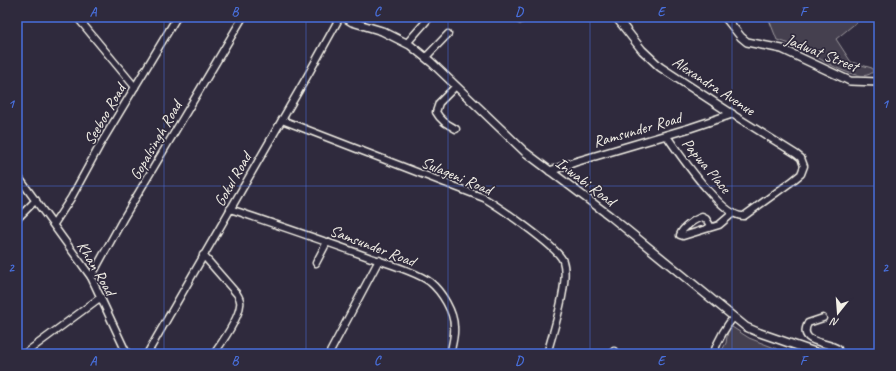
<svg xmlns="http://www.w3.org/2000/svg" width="896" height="371" font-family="Caveat,sans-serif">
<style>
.green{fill:#454050;stroke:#9c989c}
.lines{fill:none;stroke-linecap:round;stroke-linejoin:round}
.minor-casing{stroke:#f4f1e8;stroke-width:9}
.tertiary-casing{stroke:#f4f1e8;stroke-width:10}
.minor{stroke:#2f2a3d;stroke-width:6}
.tertiary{stroke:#2f2a3d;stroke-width:7}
.grid{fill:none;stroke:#486fdb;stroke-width:1;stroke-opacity:0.55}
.labels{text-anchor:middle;stroke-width:3.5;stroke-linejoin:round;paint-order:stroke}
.street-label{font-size:16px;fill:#f4f1e8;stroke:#2f2a3d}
.neatline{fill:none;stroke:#486fdb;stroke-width:1.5}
.grid-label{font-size:13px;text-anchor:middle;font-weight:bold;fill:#486fdb}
</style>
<rect width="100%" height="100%" fill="#2f2a3d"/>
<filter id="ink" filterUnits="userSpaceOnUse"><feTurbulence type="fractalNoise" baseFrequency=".025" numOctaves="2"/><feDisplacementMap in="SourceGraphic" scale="8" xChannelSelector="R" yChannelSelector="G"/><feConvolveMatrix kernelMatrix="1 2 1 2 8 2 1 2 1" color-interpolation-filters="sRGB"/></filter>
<g filter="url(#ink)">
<!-- green -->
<g class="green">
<path d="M 768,17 L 863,17 L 836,39 L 851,62 L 872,68 L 873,72 C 858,86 815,55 801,48 C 793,45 785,42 777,40 Z"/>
<polygon points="732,327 749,338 790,354 720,354 726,343 728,330"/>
</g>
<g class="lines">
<!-- minor casing -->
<g class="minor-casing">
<g id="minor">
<polyline points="77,17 135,87"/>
<polyline points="515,17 520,20"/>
<polyline points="407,43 430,17"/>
<polyline points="426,57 448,34"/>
<path d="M 456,86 L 439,103 L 436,112 C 441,121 447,124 456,129"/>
<path d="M 282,120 L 484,198 C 499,207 558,247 563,261 C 570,282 553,332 547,354"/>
<path d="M 666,135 C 678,152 723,219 744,216 L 791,182 L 801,174 L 804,166 L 801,158 L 796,154 L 732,114"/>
<polyline points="17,175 91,277 127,354"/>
<path d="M 230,209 C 277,225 325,241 371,258 C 387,263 418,273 430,282 C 442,292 454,312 454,327 C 455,336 452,345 450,354"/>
<polyline points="17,219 36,200"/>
<polyline points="54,224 71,198 100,145 177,17"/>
<path d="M 711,227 L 706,219 L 702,217 C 695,219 682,228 680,235 L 683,236 L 719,225 L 733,213"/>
<path d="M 203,255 L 237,294 C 239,297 241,301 240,305 C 239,317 223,341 216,351"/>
<polyline points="316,263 327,242"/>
<polyline points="91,277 123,219 243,17"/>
<path d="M 823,318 L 808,323 C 797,344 827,341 838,349 L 839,354"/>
<polyline points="24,354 101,297"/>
<polyline points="147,354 309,73 340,17"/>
<polyline points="329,354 379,260"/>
<polyline points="611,354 614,351"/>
<path d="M 713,354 C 718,341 724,328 734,317"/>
</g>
</g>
<!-- tertiary casing -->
<g class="tertiary-casing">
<g id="tertiary">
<polyline points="344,17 352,22 382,31 410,45 431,62 525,152 610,216 746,327 760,333 821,354"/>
<polyline points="616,17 642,50 660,67 732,114"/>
<polyline points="725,17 741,37 747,42 782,49 850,81 879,82"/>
<polyline points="550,171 575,162 690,128 732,114"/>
</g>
</g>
<!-- minor -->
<use href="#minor" class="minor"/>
<!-- tertiary -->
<use href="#tertiary" class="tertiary"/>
</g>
</g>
<!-- grid -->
<path class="grid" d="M 164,17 L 164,354M 306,17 L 306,354M 448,17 L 448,354M 590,17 L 590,354M 732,17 L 732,354M 17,186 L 879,186"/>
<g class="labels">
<!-- street labels -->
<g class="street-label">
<text transform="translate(822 52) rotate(22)" y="6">Jadwat Street</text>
<text transform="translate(714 85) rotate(33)" y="6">Alexandra Avenue</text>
<text transform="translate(104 114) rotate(-60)" y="6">Seeboo Road</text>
<text transform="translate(637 129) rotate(-16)" y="6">Ramsunder Road</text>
<text transform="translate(155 140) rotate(-60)" y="6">Gopalsingh Road</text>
<text transform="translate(707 165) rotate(50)" y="6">Papwa Place</text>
<text transform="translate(457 175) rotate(23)" y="6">Sulageni Road</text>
<text transform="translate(232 179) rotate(-60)" y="6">Gokul Road</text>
<text transform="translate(586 181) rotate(37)" y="6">Inwabi Road</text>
<text transform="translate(373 245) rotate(21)" y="6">Samsunder Road</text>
<text transform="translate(97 268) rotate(59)" y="6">Khan Road</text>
</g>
</g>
<!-- margin -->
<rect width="896" height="371" fill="none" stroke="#2f2a3d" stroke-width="44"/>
<!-- north arrow -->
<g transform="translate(838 313) rotate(197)" stroke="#2f2a3d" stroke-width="3" paint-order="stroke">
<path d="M0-3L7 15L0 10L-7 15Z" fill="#f4f1e8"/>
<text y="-6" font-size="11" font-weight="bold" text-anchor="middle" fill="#f4f1e8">N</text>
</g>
<rect x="22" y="22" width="852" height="327" class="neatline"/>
<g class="grid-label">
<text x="93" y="16">A</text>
<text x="235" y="16">B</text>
<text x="377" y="16">C</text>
<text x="519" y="16">D</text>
<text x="661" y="16">E</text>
<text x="803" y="16">F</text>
<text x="11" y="108">1</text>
<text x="885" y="108">1</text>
<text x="11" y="272">2</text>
<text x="885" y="272">2</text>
<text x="93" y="365">A</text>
<text x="235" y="365">B</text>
<text x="377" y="365">C</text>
<text x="519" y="365">D</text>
<text x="661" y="365">E</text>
<text x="803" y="365">F</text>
</g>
</svg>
